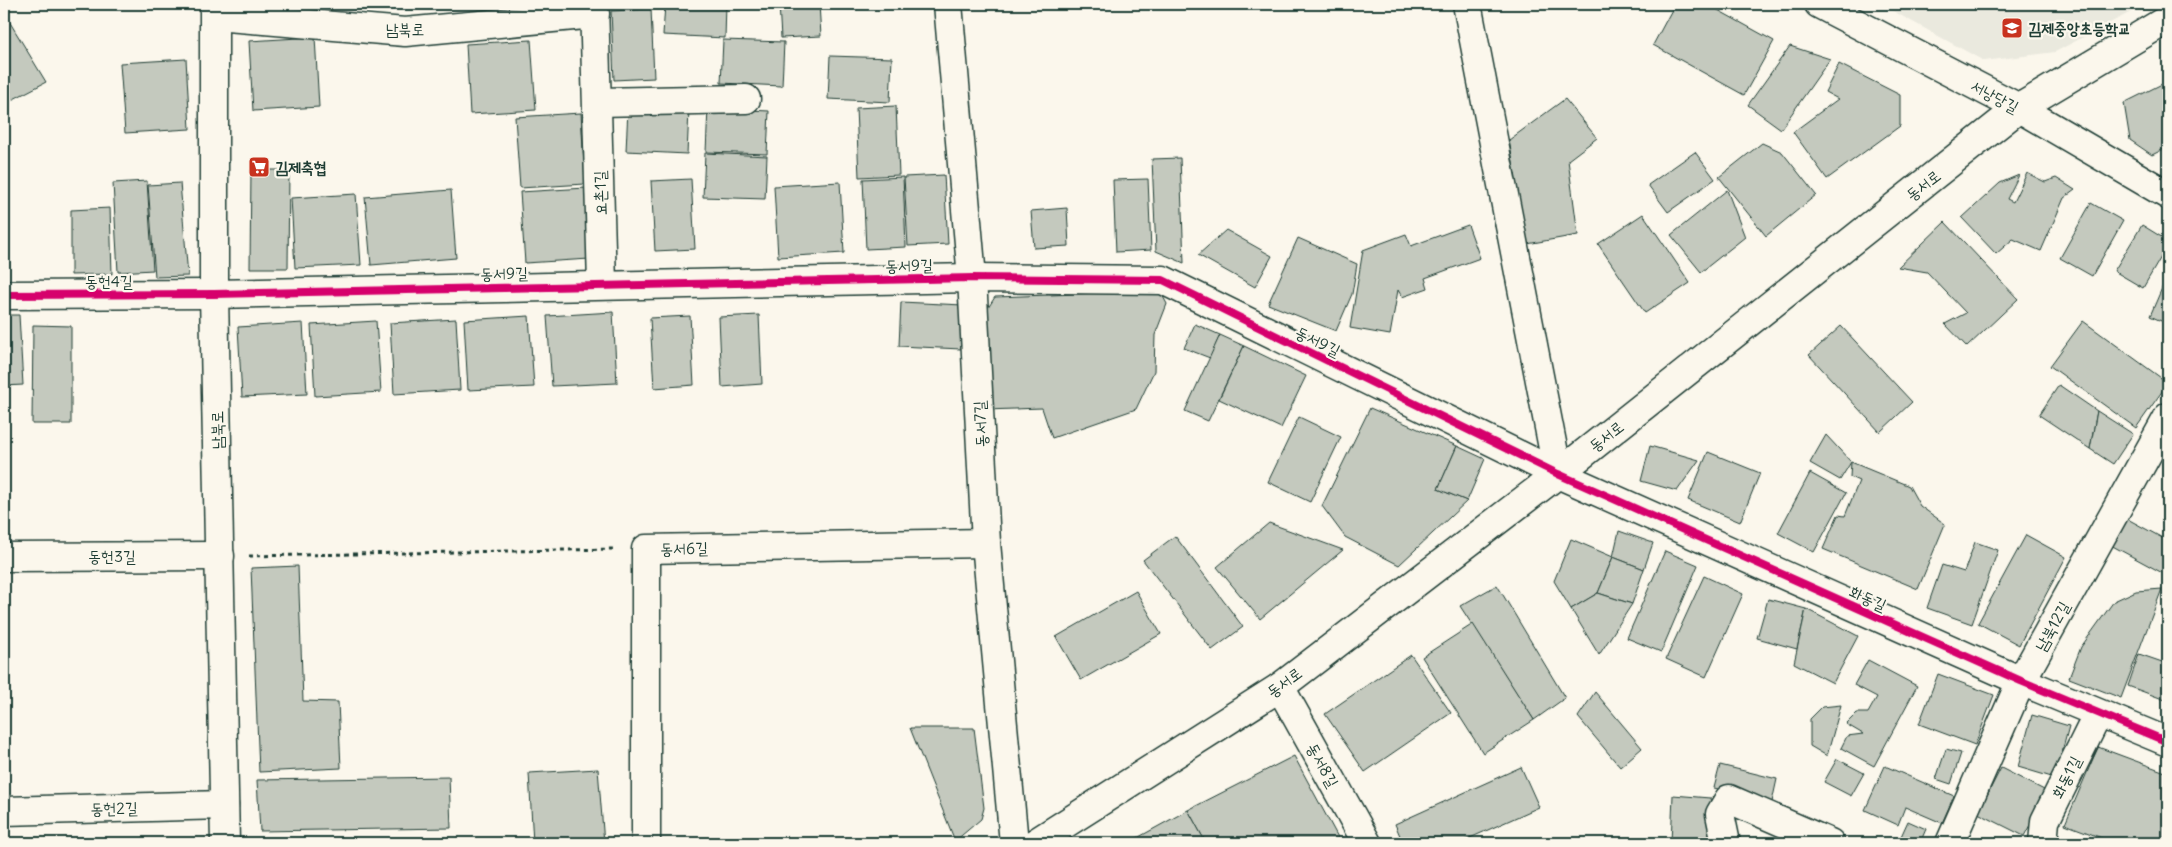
<svg xmlns="http://www.w3.org/2000/svg" width="2172" height="847" font-family="Delius,'Poor Story',sans-serif">
<style>
.built{fill:#eae9de}
.building{fill:#c4c9be;stroke:#1f3d34}
.lines{fill:none;stroke-linecap:round;stroke-linejoin:round}
.minor-casing{stroke:#1f3d34;stroke-width:31}
.tertiary-casing{stroke:#1f3d34;stroke-width:31}
.secondary-casing{stroke:#1f3d34;stroke-width:31}
.path{stroke:#1f3d34;stroke-width:3;stroke-dasharray:4 4;stroke-linecap:butt}
.minor{stroke:#fbf7ec;stroke-width:28}
.tertiary{stroke:#fbf7ec;stroke-width:28}
.secondary{stroke:#fbf7ec;stroke-width:28}
.cycleway-casing{stroke:#fbf7ec;stroke-width:11}
.cycleway{stroke:#d6006c;stroke-width:8}
.labels{text-anchor:middle;stroke-width:4.5;stroke-linejoin:round;paint-order:stroke}
.poi-label{font-size:16px;font-weight:bold;fill:#1f3d34;stroke:#fbf7ec;text-anchor:start}
.street-label{font-size:16px;fill:#1f3d34;stroke:#fbf7ec}
</style>
<rect width="100%" height="100%" fill="#fbf7ec"/>
<filter id="ink" filterUnits="userSpaceOnUse"><feTurbulence type="fractalNoise" baseFrequency=".02" numOctaves="2"/><feDisplacementMap in="SourceGraphic" scale="10" xChannelSelector="R" yChannelSelector="G"/><feConvolveMatrix kernelMatrix="1 2 1 2 8 2 1 2 1" color-interpolation-filters="sRGB"/></filter>
<g filter="url(#ink)">
<!-- built -->
<polygon class="built" points="1880,4 2146,4 2055,52 1984,61"/>
<!-- building -->
<g class="building">
<polygon points="232,4 298,4 298,5 233,8"/>
<polygon points="665,4 726,4 725,38 663,35"/>
<polygon points="779,4 819,4 821,36 781,38"/>
<polygon points="1675,4 1707,4 1774,41 1744,95 1653,45"/>
<polygon points="651,9 654,78 614,80 611,11"/>
<polygon points="9,21 46,82 4,104 4,24"/>
<polygon points="315,37 319,107 253,111 249,41"/>
<polygon points="531,40 536,110 470,114 466,44"/>
<polygon points="723,40 784,42 782,86 721,83"/>
<polygon points="1790,46 1830,59 1781,129 1748,105"/>
<polygon points="830,56 892,58 890,102 828,99"/>
<polygon points="186,59 190,129 125,133 120,63"/>
<polygon points="1839,64 1900,95 1900,126 1827,179 1793,132 1838,99 1825,92"/>
<polygon points="2168,81 2168,147 2152,155 2130,140 2124,103"/>
<polygon points="1565,99 1597,138 1568,160 1578,235 1527,244 1509,140"/>
<polygon points="896,106 899,175 859,177 856,108"/>
<polygon points="628,108 689,110 687,154 626,151"/>
<polygon points="708,108 769,111 767,154 706,152"/>
<polygon points="581,113 585,184 520,188 515,117"/>
<polygon points="1762,143 1782,152 1816,195 1766,236 1719,177"/>
<polygon points="1695,152 1715,179 1668,212 1648,185"/>
<polygon points="705,153 767,156 765,199 703,197"/>
<polygon points="1180,158 1184,263 1156,251 1152,159"/>
<polygon points="251,170 289,170 288,268 250,268"/>
<polygon points="2027,173 2045,182 2056,178 2075,190 2064,198 2041,251 2013,239 1996,254 1962,218 2000,183 2019,175 2007,199 2013,202"/>
<polygon points="944,175 948,244 908,246 904,177"/>
<polygon points="903,177 906,247 866,249 863,179"/>
<polygon points="691,179 695,249 655,251 651,181"/>
<polygon points="1148,179 1151,250 1116,252 1113,180"/>
<polygon points="147,181 153,270 118,272 113,183"/>
<polygon points="840,182 844,253 778,257 774,186"/>
<polygon points="180,183 188,276 155,277 148,185"/>
<polygon points="586,188 590,259 525,263 520,192"/>
<polygon points="451,190 456,258 371,265 365,197"/>
<polygon points="1727,190 1745,237 1701,272 1671,235"/>
<polygon points="356,194 361,265 295,268 291,198"/>
<polygon points="2091,203 2123,221 2092,276 2060,258"/>
<polygon points="110,208 112,274 71,275 71,210"/>
<polygon points="1067,208 1069,246 1034,248 1031,211"/>
<polygon points="1643,214 1690,283 1645,313 1598,244"/>
<polygon points="1945,222 2018,299 1967,347 1945,324 1966,313 1927,272 1898,267"/>
<polygon points="1468,225 1480,258 1425,278 1428,288 1402,297 1398,290 1390,335 1350,328 1363,250 1406,234 1411,246"/>
<polygon points="2142,225 2168,241 2168,245 2143,288 2114,271"/>
<polygon points="1226,230 1272,256 1255,287 1198,255"/>
<polygon points="1298,238 1357,264 1352,294 1336,331 1268,304"/>
<polygon points="2168,274 2168,324 2150,316"/>
<polygon points="1160,291 1167,304 1155,335 1154,371 1136,409 1052,438 1042,408 986,410 983,316 995,297"/>
<polygon points="901,302 963,305 961,349 899,346"/>
<polygon points="613,312 617,383 552,386 547,316"/>
<polygon points="4,315 19,315 23,385 4,386"/>
<polygon points="759,315 762,384 722,387 719,317"/>
<polygon points="529,316 534,387 468,390 464,320"/>
<polygon points="690,316 694,385 654,388 650,318"/>
<polygon points="456,319 460,390 394,394 390,323"/>
<polygon points="376,321 381,392 315,396 311,325"/>
<polygon points="2083,321 2168,383 2136,428 2050,366"/>
<polygon points="303,323 307,394 242,397 238,327"/>
<polygon points="1195,324 1220,335 1210,358 1184,348"/>
<polygon points="33,325 71,326 71,424 32,424"/>
<polygon points="1841,326 1912,402 1880,432 1809,355"/>
<polygon points="1220,335 1244,346 1208,421 1185,411"/>
<polygon points="1244,346 1306,376 1281,428 1219,399"/>
<polygon points="2059,385 2097,411 2090,449 2039,415"/>
<polygon points="1370,408 1457,446 1438,489 1467,501 1399,565 1345,537 1322,506"/>
<polygon points="2097,411 2133,434 2113,464 2090,449"/>
<polygon points="1299,417 1341,437 1310,502 1268,482"/>
<polygon points="1826,435 1851,462 1840,480 1810,463"/>
<polygon points="1457,446 1485,459 1467,501 1438,489"/>
<polygon points="1650,446 1699,460 1677,491 1641,481"/>
<polygon points="1708,452 1760,473 1740,522 1688,500"/>
<polygon points="1851,462 1909,486 1920,506 1945,524 1918,589 1823,549 1838,515 1845,516 1859,481 1850,477"/>
<polygon points="1810,473 1846,493 1814,552 1778,533"/>
<polygon points="2122,516 2168,541 2168,576 2107,543"/>
<polygon points="1269,523 1343,550 1260,619 1217,567"/>
<polygon points="1619,531 1653,543 1644,569 1613,557"/>
<polygon points="2026,535 2066,557 2019,645 1978,623"/>
<polygon points="1175,536 1243,627 1212,650 1143,560"/>
<polygon points="1571,539 1613,557 1598,593 1571,609 1554,581"/>
<polygon points="1975,542 1998,550 1972,624 1927,608 1942,565 1964,572"/>
<polygon points="1665,551 1698,565 1661,652 1627,638"/>
<polygon points="1613,557 1644,569 1632,604 1598,593"/>
<polygon points="298,566 303,701 338,702 341,768 259,772 251,568"/>
<polygon points="1704,576 1743,594 1706,677 1666,659"/>
<polygon points="1497,585 1565,698 1534,720 1460,606"/>
<polygon points="2162,589 2121,698 2069,678 2081,647 2114,601 2136,591"/>
<polygon points="1136,591 1161,634 1081,680 1056,637"/>
<polygon points="1598,593 1632,604 1599,655 1571,609"/>
<polygon points="1768,599 1806,609 1797,649 1757,638"/>
<polygon points="1806,609 1858,636 1833,683 1794,663"/>
<polygon points="1473,624 1534,720 1483,753 1422,657"/>
<polygon points="2139,654 2168,664 2168,701 2128,686"/>
<polygon points="1411,655 1451,713 1365,772 1325,714"/>
<polygon points="1868,660 1917,686 1874,766 1841,748 1847,736 1863,734 1846,724 1857,713 1868,713 1877,697 1854,685"/>
<polygon points="1938,674 1994,695 1975,745 1919,724"/>
<polygon points="1595,692 1642,748 1620,767 1578,717"/>
<polygon points="1841,705 1827,756 1810,746 1810,719 1822,707"/>
<polygon points="2032,715 2069,726 2055,778 2018,767"/>
<polygon points="910,728 974,728 984,808 981,819 955,841"/>
<polygon points="2098,747 2168,773 2168,843 2115,843 2065,824"/>
<polygon points="1946,749 1961,753 1951,784 1936,779"/>
<polygon points="1294,756 1341,843 1206,843 1188,810"/>
<polygon points="1837,759 1864,773 1851,796 1824,782"/>
<polygon points="1720,765 1777,779 1772,802 1714,788"/>
<polygon points="1885,766 1954,796 1942,823 1905,807 1898,825 1865,810"/>
<polygon points="1521,767 1539,807 1459,843 1403,843 1395,824"/>
<polygon points="2001,768 2048,792 2024,836 1978,813"/>
<polygon points="598,769 604,843 533,843 529,773"/>
<polygon points="449,777 451,828 260,831 257,780"/>
<polygon points="1673,795 1710,798 1718,843 1671,843"/>
<polygon points="1188,810 1206,843 1128,843"/>
<polygon points="1908,821 1926,829 1920,843 1898,843"/>
<polygon points="2105,841 2105,843 2054,843 2054,842"/>
</g>
<g class="lines">
<!-- minor casing -->
<g class="minor-casing">
<g id="minor">
<polyline points="594,4 602,284"/>
<polyline points="948,4 972,278 986,543 1014,843"/>
<polyline points="1467,4 1558,474"/>
<polyline points="1819,4 2019,108 2168,195"/>
<polyline points="215,16 405,32 595,14"/>
<polyline points="598,102 746,99"/>
<polyline points="4,295 214,294 972,278 1163,280 1558,474"/>
<polyline points="4,557 220,556"/>
<polyline points="1280,687 1367,843"/>
<polyline points="4,811 224,805"/>
<polyline points="646,843 646,549 986,543"/>
<polyline points="1726,843 1720,814 1729,799 1830,843"/>
<polyline points="1950,843 2021,681 2168,417"/>
<polyline points="2043,843 2045,821 2098,714"/>
</g>
</g>
<!-- tertiary casing -->
<g class="tertiary-casing">
<polyline id="tertiary" points="1558,474 2021,681 2168,742"/>
</g>
<!-- secondary casing -->
<g class="secondary-casing">
<g id="secondary">
<polyline points="214,4 214,294 225,843"/>
<polyline points="1035,843 1280,687 1558,474 2019,108 2168,19"/>
</g>
</g>
<!-- path -->
<polyline class="path" points="249,556 615,549"/>
<!-- minor -->
<use href="#minor" class="minor"/>
<!-- tertiary -->
<use href="#tertiary" class="tertiary"/>
<!-- secondary -->
<use href="#secondary" class="secondary"/>
<!-- cycleway casing -->
<g class="cycleway-casing">
<polyline id="cycleway" points="4,295 214,294 972,278 1163,280 1558,474 2021,681 2168,742"/>
</g>
<!-- cycleway -->
<use href="#cycleway" class="cycleway"/>
</g>
</g>
<!-- icons -->
<defs>
<g id="school-square" transform="scale(1.125)"><rect x="-9" y="-9" width="18" height="18" rx="4" fill="#c8321e" stroke="#fbf7ec"/><path d="M0-5L7-2L0 1L-7-2ZM-4 1L0 2.5L4 1V4Q0 6-4 4Z" fill="#fff"/></g>
<g id="supermarket-square" transform="scale(1.125)"><rect x="-9" y="-9" width="18" height="18" rx="4" fill="#c8321e" stroke="#fbf7ec"/><path d="M-6-5.5h2.5l.6 2H6L4.5 2H-2.5L-4.4-4H-6ZM-1.5 3.2a1.3 1.3 0 1 0 .1 0ZM3 3.2a1.3 1.3 0 1 0 .1 0Z" fill="#fff"/></g>
</defs>
<g fill-rule="evenodd">
<use href="#school-square" x="2012" y="28"/>
<use href="#supermarket-square" x="259" y="167"/>
</g>
<g class="labels">
<!-- poi labels -->
<g class="poi-label">
<text x="2028" y="34">김제중앙초등학교</text>
<text x="275" y="173">김제축협</text>
</g>
<!-- street labels -->
<g class="street-label">
<text x="405" y="35">남북로</text>
<text transform="translate(1995 96) rotate(28)" y="6">서낭당길</text>
<text transform="translate(1923 185) rotate(-38)" y="6">동서로</text>
<text transform="translate(600 193) rotate(-92)" y="6">요촌1길</text>
<text transform="translate(909 265) rotate(-1)" y="6">동서9길</text>
<text transform="translate(504 273) rotate(-1)" y="6">동서9길</text>
<text x="109" y="287">동헌4길</text>
<text transform="translate(1318 341) rotate(26)" y="6">동서9길</text>
<text transform="translate(980 424) rotate(-93)" y="6">동서7길</text>
<text transform="translate(217 430) rotate(-91)" y="6">남북로</text>
<text transform="translate(1606 436) rotate(-38)" y="6">동서로</text>
<text transform="translate(684 548) rotate(-1)" y="6">동서6길</text>
<text x="112" y="562">동헌3길</text>
<text transform="translate(1868 598) rotate(24)" y="6">화동길</text>
<text transform="translate(2052 626) rotate(-61)" y="6">남북12길</text>
<text transform="translate(1284 682) rotate(-36)" y="6">동서로</text>
<text transform="translate(1323 765) rotate(61)" y="6">동서8길</text>
<text transform="translate(2066 777) rotate(-63)" y="6">화동1길</text>
<text transform="translate(114 808) rotate(-1)" y="6">동헌2길</text>
</g>
</g>
<!-- margin -->
<rect width="2172" height="847" fill="none" stroke="#fbf7ec" stroke-width="20"/>
<rect x="10" y="10" width="2152" height="827" fill="none" stroke="#1f3d34" stroke-width="2" filter="url(#ink)"/>
</svg>
